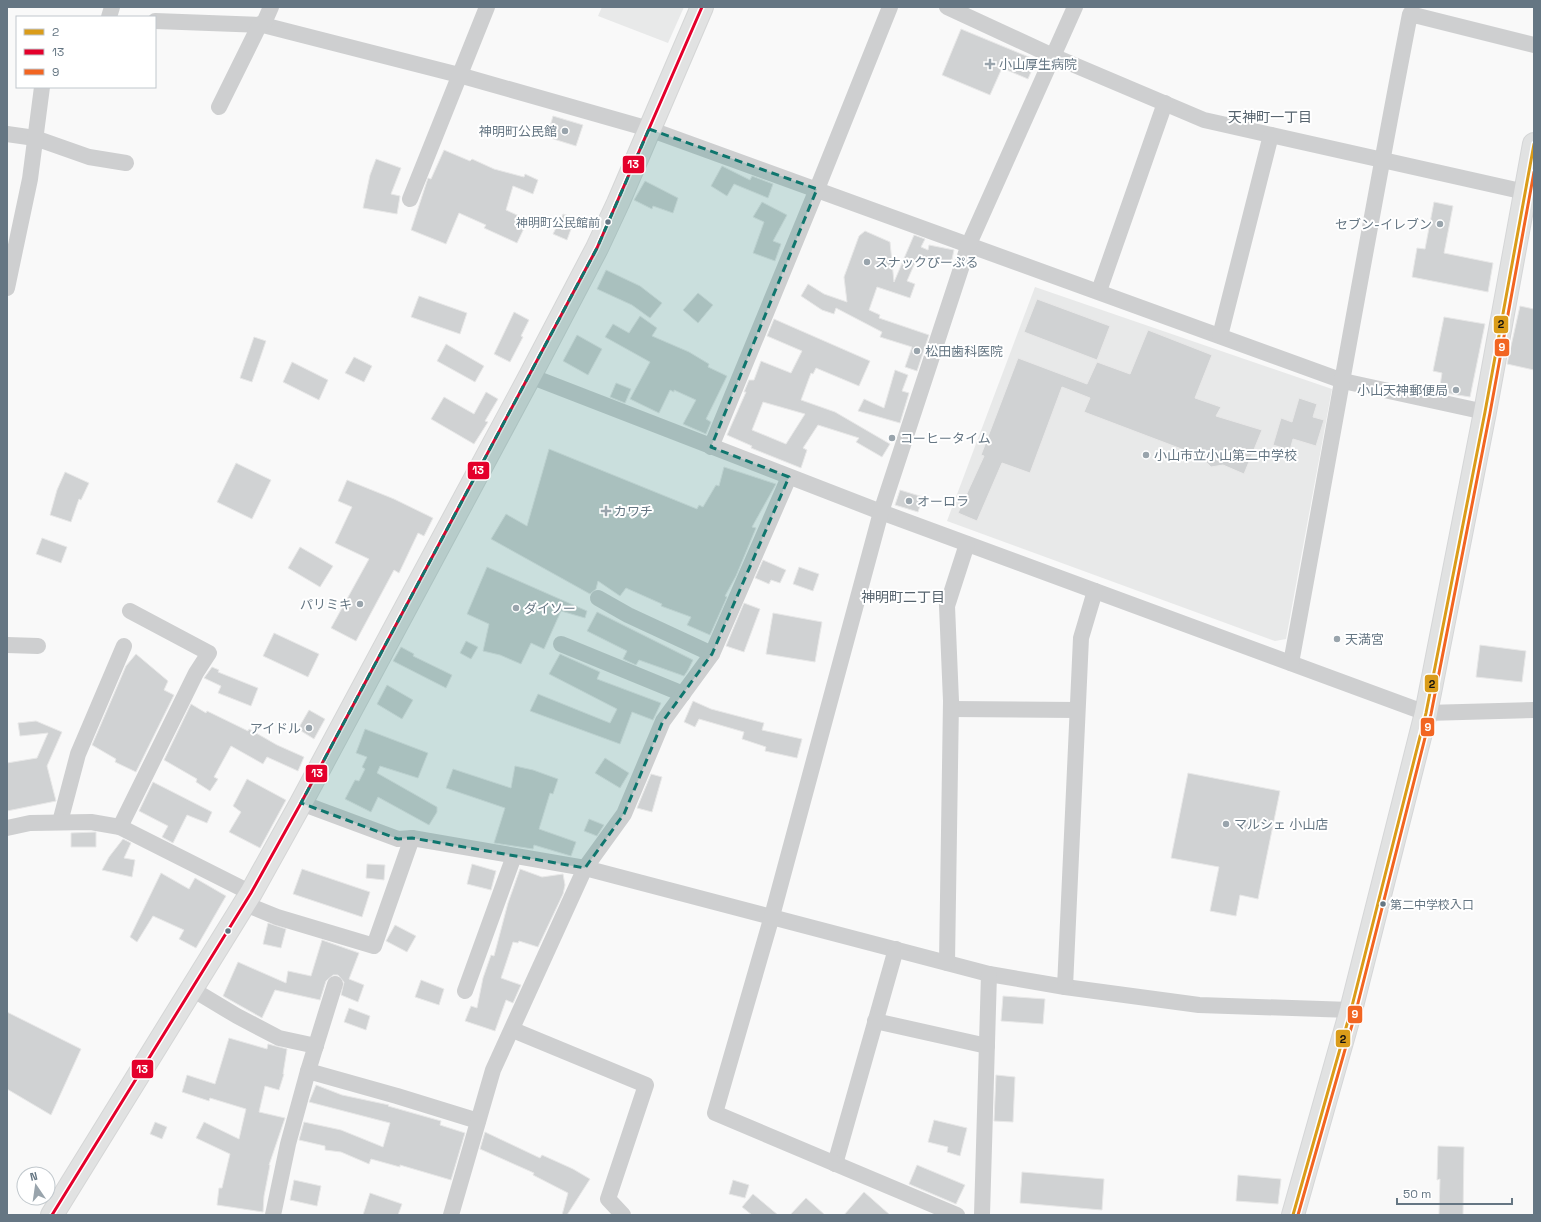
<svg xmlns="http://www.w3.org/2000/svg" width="1541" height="1222" font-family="'Space Grotesk','Noto Sans JP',sans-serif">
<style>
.built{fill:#e8e9e9}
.building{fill:#d0d2d3;stroke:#e8e8e8;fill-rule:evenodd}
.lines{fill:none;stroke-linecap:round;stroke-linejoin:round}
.secondary-casing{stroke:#d5d6d7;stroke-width:24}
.highway-casing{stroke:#d5d6d6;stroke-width:24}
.street{stroke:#cecfd0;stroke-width:16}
.secondary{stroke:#e1e2e2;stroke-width:22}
.highway{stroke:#e1e2e2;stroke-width:22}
.bus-1-casing{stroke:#fff;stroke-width:6}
.bus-2-casing{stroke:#fff;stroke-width:6}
.bus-3-casing{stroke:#fff;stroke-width:6}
.bus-1{stroke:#da9c1a;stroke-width:3}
.bus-2{stroke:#e4002b;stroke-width:3}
.bus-3{stroke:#f26522;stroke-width:3}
.marked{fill:#0f766e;fill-opacity:0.2;stroke:#0f766e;stroke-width:3;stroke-dasharray:8 5;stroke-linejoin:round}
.poi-dot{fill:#99a4ac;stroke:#fff;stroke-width:1.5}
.bus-dot{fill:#657683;stroke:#fff;stroke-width:1.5}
.labels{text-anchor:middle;stroke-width:4;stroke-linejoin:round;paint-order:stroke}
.bus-label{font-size:12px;fill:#657683;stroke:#fff;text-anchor:end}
.poi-label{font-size:13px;fill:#657683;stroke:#fff;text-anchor:start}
.neighbourhood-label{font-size:14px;fill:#57646e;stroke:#fff}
.line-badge{stroke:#fff;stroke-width:1.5}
.badge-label{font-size:11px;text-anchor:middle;font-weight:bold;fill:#fff}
.pale-badge-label{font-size:11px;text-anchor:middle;font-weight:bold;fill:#111}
</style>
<rect width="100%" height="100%" fill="#f9f9f9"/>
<!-- built -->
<g class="built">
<polygon points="602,7 684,7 668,43 598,16"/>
<polygon points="1035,287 1332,389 1286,639 1275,641 947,521"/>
</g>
<!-- building -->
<g class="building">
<polygon points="961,29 1036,60 1028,79 1002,68 990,95 942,75"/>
<polygon points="553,116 583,125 576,146 547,137"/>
<polygon points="444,150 470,161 472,159 494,169 524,177 525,174 538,180 533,194 513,186 506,210 528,220 517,243 484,228 486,225 459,213 446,244 411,230 428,178 431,179"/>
<polygon points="376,159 401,168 391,194 400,196 397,214 363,208 370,175"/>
<polygon points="722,166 750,180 752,176 773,184 768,198 734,184 727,196 711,186"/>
<polygon points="645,181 678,198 673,213 653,206 652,209 634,200"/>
<polygon points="762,202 787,215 773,241 781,244 775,261 753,253 764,222 753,217"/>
<polygon points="1434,202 1453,206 1444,253 1493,263 1488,292 1412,277 1417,248 1425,249"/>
<polygon points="563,214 575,218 567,240 553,234"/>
<polygon points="865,231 890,242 894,282 914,235 925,239 921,247 928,250 929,245 954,250 951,264 917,258 907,281 915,284 910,298 877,287 869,310 880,315 879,318 929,335 917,371 905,367 912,347 880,337 882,332 836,308 834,314 822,310 801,296 808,284 824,294 847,302 844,277 859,236"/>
<polygon points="606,270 640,286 662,303 650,318 632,305 597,289"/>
<polygon points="698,293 713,305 698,323 683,310"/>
<polygon points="419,296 467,313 460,334 411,317"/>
<polygon points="1037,299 1110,326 1097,360 1024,332"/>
<polygon points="1520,306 1534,309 1534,370 1507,364"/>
<polygon points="514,312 529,320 521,336 523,337 510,362 494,354"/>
<polygon points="640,316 657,328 652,336 689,352 709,364 708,367 727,376 706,419 711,422 706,434 683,424 696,400 674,390 674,392 670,390 659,413 630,399 650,362 605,337 613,324 629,333"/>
<polygon points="1444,317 1485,324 1470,397 1439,392 1442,373 1433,371"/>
<path d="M 774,319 L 870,361 L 859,386 L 816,368 L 813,374 L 811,373 L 801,400 L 835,412 L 890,444 L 882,457 L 856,442 L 859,438 L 818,425 L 803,448 L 807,450 L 801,468 L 751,448 L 752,446 L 727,435 L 746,392 L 744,392 L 749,380 L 754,380 L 761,361 L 791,373 L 802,351 L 767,336 ZM 763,402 L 805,414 L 786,444 L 752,430 Z"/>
<polygon points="1148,330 1212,355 1195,398 1221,407 1216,416 1262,430 1244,474 1223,465 1211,467 1200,456 1084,412 1090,398 1062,387 1030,473 1002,463 977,521 958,513 984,456 981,455 1018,358 1087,384 1097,362 1130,374"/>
<polygon points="577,335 602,349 588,375 563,361"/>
<polygon points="254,337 266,341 252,382 240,378"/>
<polygon points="446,344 484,366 475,382 437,361"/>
<polygon points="354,357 372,366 364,382 345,373"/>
<polygon points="292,362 328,380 319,400 283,382"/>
<polygon points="895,370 908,375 902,391 909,393 900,423 858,411 864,399 884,408"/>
<polygon points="616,383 631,389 625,403 610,397"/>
<polygon points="486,392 498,399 485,421 488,422 474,444 431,419 444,397 474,414"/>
<polygon points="1299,398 1317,404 1313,417 1324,420 1316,446 1293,439 1290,450 1273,445 1281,418 1292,422"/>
<polygon points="549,449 697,509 699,505 703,507 716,485 719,486 724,467 776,484 752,527 756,528 736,576 725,596 727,597 710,635 687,625 691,617 661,606 662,604 626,588 620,596 598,581 596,589 590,594 491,539 506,514 527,526"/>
<polygon points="236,463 271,480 252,519 217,502"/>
<polygon points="65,472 89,483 81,500 79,499 71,522 50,515 57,490"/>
<polygon points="347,480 394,499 433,518 424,536 418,533 399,573 394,570 356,641 331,628 369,559 335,543 352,507 338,501"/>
<polygon points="900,490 923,497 918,512 895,505"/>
<polygon points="42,538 67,547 61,563 36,554"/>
<polygon points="300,547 333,566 320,587 288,568"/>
<polygon points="763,560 786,570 780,583 771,580 769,584 755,578"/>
<polygon points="487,567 587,611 585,618 561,611 544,649 531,643 521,664 500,655 483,651 489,624 467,614"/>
<polygon points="799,567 819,574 813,591 793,584"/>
<polygon points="744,603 760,609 744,652 726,646"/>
<polygon points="597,612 693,660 688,670 684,676 639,660 636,665 623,659 627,651 587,631"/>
<polygon points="773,613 822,622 815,662 766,654"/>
<polygon points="274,633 319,654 308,677 263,656"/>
<polygon points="466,641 478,647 471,659 460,653"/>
<polygon points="1480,645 1526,651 1522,682 1476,677"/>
<polygon points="401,647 414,654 413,656 452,675 446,688 393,661"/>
<polygon points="136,654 168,681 164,690 174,695 136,772 115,762 116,759 92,745 126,666"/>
<polygon points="560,654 600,672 597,679 661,703 653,720 632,712 620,744 530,711 538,694 610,723 617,709 549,674"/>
<polygon points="212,667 219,670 218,672 258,688 251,706 218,693 221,686 204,678"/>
<polygon points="387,685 413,700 402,719 377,704"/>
<polygon points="693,701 711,709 764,723 762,730 802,739 797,758 765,751 766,747 742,739 744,732 699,719 695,727 684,722"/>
<polygon points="191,704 206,713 207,711 248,731 249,729 277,745 304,757 298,771 267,757 263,764 231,746 214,777 218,779 210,791 196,782 197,779 164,760"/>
<polygon points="309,710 325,719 314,739 298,729"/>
<polygon points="36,721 62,732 47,766 56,801 7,811 7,763 37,758 48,733 20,736 18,723"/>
<polygon points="365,729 428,753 418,778 380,766 377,773 437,807 437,812 429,825 378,797 371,812 345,799 355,780 359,781 365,769 362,767 367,757 356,753"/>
<polygon points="605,758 629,773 620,788 595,773"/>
<polygon points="515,766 533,770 558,779 553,794 550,793 539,829 576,842 571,856 534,845 533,849 494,843 505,808 446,788 453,769 511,788"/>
<polygon points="1188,773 1280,791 1258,899 1240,895 1236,916 1210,911 1219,867 1171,858"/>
<polygon points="651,774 662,777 652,812 637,808"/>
<polygon points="247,779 286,800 260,848 229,832 241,812 233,806"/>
<polygon points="153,782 212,812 207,823 187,815 173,843 162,837 168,826 139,811"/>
<polygon points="589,819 604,825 597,836 584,831"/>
<polygon points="96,832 96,847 71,847 71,833"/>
<polygon points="123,839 131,843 124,858 135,860 132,877 102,870 109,857"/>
<polygon points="367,864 385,865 384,880 366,878"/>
<polygon points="472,864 496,871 491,890 467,884"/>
<polygon points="302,869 370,892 362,917 293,894"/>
<polygon points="520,869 542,877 563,874 565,885 563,894 538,947 519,941 518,943 513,942 501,978 521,985 513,1003 506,1000 495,1031 465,1021 471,1006 477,1008 483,978 491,955 494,956 508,903"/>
<polygon points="161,873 189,889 195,878 226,896 196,948 179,939 184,930 153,916 137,942 130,937"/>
<polygon points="268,923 286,929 281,948 263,944"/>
<polygon points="395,925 416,936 407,952 386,941"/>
<polygon points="322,940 359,953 349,979 364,985 358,1002 341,995 344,982 338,975 333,975 326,981 320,1000 275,990 262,1018 223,996 238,962 286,983 288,971 311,976"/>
<polygon points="421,980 444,989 439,1005 415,997"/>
<polygon points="1003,996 1045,999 1043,1024 1001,1021"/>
<polygon points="349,1008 370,1016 366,1030 344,1022"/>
<polygon points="7,1012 81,1049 51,1115 7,1089"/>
<polygon points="229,1038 267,1049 268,1044 287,1049 283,1074 284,1074 279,1090 265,1086 259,1112 285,1118 269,1165 270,1165 264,1196 263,1212 217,1205 219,1188 222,1188 230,1154 196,1138 204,1122 239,1139 246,1109 210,1098 209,1101 182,1092 187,1075 215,1084"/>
<polygon points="996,1075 1015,1077 1013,1122 994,1121"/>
<polygon points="316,1085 342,1095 389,1105 388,1106 441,1121 440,1125 465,1133 451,1180 400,1165 400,1167 371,1159 369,1164 341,1152 325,1150 325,1146 299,1140 304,1122 341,1130 383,1147 390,1123 309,1102"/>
<polygon points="934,1120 967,1128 960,1156 947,1152 948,1147 928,1142"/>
<polygon points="155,1122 167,1127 162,1139 150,1134"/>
<polygon points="485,1132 540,1158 542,1155 573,1169 590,1179 567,1215 562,1215 568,1193 533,1175 534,1173 480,1149"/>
<polygon points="1438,1146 1464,1147 1463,1215 1439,1215 1440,1179 1437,1180"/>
<polygon points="917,1165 965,1185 956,1204 909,1184"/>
<polygon points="1022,1172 1104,1179 1102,1210 1020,1203"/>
<polygon points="1238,1175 1281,1179 1278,1204 1236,1201"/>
<polygon points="294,1180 321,1186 317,1206 290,1200"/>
<polygon points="733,1180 749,1185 745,1198 729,1194"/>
<polygon points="864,1192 890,1215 844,1215"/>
<polygon points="370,1193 402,1204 398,1215 363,1215"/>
<polygon points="753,1194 778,1215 752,1215 742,1207"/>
<polygon points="806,1198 825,1215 790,1215"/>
</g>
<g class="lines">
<!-- secondary casing -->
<g class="secondary-casing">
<polyline id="secondary" points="1293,1215 1351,1010 1426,713 1485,412 1534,144"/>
</g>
<!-- highway casing -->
<g class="highway-casing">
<polyline id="highway" points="52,1215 251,893 301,803 530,376 597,248 618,203 702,7"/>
</g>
<!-- street -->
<g class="street">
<polyline points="947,7 1053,56 1204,120 1525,192"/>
<polyline points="109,17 112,7"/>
<polyline points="155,21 263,25 459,75 649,129 1343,381 1485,412"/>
<polyline points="263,25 271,7"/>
<polyline points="219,107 260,24"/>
<polyline points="7,134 35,138 89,157 126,163"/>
<polyline points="410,199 487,7"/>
<polyline points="7,288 30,179 42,87"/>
<polyline points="1099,291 1165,103"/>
<polyline points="1220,336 1271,135"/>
<polyline points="530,376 881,512 1426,713 1534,710"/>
<polyline points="711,447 817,189 890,7"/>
<polyline points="598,598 628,615 712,654"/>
<polyline points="561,644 683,694"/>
<polyline points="7,645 38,646"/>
<path d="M 1291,663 C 1331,447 1368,230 1410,14 L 1534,45"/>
<polyline points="951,709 1077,710"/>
<polyline points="301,803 398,839 412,838 585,868 989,974 1065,987 1199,1005 1351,1010"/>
<polyline points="60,822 78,754 124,646"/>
<polyline points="120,827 196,673 209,653 130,611"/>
<polyline points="7,828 30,823 91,822 120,827 251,893"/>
<polyline points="245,904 277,917 374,946 412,838"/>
<polyline points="947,963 951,701 947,606 967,544"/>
<polyline points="1065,987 1081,638 1095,591"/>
<polyline points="192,989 237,1016 279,1038 316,1046"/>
<polyline points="465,991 514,856"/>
<polyline points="875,1021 987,1046"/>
<polyline points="513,1030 646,1085 608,1199 623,1215"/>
<polyline points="308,1071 335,984"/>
<polyline points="835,1164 896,949"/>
<polyline points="273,1215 288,1144 308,1071 397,1096 478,1121"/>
<polyline points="451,1215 493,1070 585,868 624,814 663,721 712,654 789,477"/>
<polyline points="957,1215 715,1113 772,916 881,512 969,244 1075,7"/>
<polyline points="982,1215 989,974"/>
</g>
<!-- secondary -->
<use href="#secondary" class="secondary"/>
<!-- highway -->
<use href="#highway" class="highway"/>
<!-- bus-1 casing -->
<g class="bus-1-casing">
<polyline id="bus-1" points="1293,1215 1351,1010 1426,713 1485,412 1534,144"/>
</g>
<!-- bus-2 casing -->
<g class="bus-2-casing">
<polyline id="bus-2" points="52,1215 251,893 301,803 597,248 702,7"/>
</g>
<!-- bus-3 casing -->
<g class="bus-3-casing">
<polyline id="bus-3" points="1298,1215 1356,1011 1431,714 1490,413 1534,172"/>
</g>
<!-- bus-1 -->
<use href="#bus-1" class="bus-1"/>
<!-- bus-2 -->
<use href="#bus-2" class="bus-2"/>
<!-- bus-3 -->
<use href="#bus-3" class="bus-3"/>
</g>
<!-- marked area -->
<path class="marked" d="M 649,129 L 817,189 L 711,447 L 789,477 L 712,654 L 663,721 L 624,814 L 585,868 L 412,838 L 398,839 L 301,803 L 597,248 Z"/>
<!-- markers -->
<g class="poi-dot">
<path d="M988 58h4v4h4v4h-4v4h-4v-4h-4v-4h4z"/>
<circle cx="565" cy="131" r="4"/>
<circle cx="1440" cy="224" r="4"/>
<circle cx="867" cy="262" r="4"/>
<circle cx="917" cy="351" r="4"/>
<circle cx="1456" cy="390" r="4"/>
<circle cx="892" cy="438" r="4"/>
<circle cx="1146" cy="455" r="4"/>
<circle cx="909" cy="501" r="4"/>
<path d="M604 505h4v4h4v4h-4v4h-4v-4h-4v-4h4z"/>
<circle cx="360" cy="604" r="4"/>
<circle cx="516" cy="608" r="4"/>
<circle cx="1337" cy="639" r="4"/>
<circle cx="309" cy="728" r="4"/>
<circle cx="1226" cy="824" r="4"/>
</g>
<g class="bus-dot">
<circle cx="608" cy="222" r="3.5"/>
<circle cx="1383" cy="904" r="3.5"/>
<circle cx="228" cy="931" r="3.5"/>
</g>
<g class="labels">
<!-- bus labels -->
<g class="bus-label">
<text x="600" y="227">神明町公民館前</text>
<text x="1390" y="909" text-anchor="start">第二中学校入口</text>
</g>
<!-- poi labels -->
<g class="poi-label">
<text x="999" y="69">小山厚生病院</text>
<text x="557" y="136" text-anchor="end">神明町公民館</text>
<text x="1432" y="229" text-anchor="end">セブン-イレブン</text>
<text x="875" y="267">スナックぴーぷる</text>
<text x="925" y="356">松田歯科医院</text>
<text x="1448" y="395" text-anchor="end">小山天神郵便局</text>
<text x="900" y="443">コーヒータイム</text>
<text x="1154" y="460">小山市立小山第二中学校</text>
<text x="917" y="506">オーロラ</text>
<text x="614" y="516">カワチ</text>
<text x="352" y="609" text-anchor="end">パリミキ</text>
<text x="524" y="613">ダイソー</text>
<text x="1345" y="644">天満宮</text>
<text x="301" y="733" text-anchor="end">アイドル</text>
<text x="1234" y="829">マルシェ 小山店</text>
</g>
<!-- neighbourhood labels -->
<g class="neighbourhood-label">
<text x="1270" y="122">天神町一丁目</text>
<text x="903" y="602">神明町二丁目</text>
</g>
</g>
<g class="line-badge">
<rect x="622" y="155" width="23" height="19" rx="4" fill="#e4002b"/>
<rect x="1493" y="315" width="16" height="19" rx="4" fill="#da9c1a"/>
<rect x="1494" y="338" width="16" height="19" rx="4" fill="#f26522"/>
<rect x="467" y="461" width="23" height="19" rx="4" fill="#e4002b"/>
<rect x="1424" y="674" width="15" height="19" rx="4" fill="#da9c1a"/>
<rect x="1420" y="717" width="15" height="20" rx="4" fill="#f26522"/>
<rect x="305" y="764" width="23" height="19" rx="4" fill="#e4002b"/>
<rect x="1347" y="1005" width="16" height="19" rx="4" fill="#f26522"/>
<rect x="1335" y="1029" width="16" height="19" rx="4" fill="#da9c1a"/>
<rect x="131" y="1059" width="23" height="20" rx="4" fill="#e4002b"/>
</g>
<g class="badge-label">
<text x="633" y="168">13</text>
<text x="1502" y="351">9</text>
<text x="478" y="474">13</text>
<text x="1428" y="731">9</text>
<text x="317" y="777">13</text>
<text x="1355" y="1018">9</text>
<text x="142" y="1073">13</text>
</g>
<g class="pale-badge-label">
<text x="1501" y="328">2</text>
<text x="1432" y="688">2</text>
<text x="1343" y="1043">2</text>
</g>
<!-- border -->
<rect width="1541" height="1222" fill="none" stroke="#657683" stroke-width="16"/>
<!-- legend -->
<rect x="16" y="16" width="140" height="72" fill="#ffffff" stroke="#c1c8cd"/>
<rect x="24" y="29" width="20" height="6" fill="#da9c1a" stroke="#c1c8cd"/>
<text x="52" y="36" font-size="12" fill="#657683">2</text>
<rect x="24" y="49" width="20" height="6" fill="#e4002b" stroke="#c1c8cd"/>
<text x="52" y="56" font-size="12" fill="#657683">13</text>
<rect x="24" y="69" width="20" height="6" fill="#f26522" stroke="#c1c8cd"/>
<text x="52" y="76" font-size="12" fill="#657683">9</text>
<!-- north arrow -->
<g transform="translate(36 1186) rotate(347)"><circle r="19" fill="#ffffff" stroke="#c1c8cd"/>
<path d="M0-3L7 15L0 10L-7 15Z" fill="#99a4ac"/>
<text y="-6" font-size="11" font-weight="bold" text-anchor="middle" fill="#657683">N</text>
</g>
<!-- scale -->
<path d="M1397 1198v6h115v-6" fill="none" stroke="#657683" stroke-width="2"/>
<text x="1403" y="1198" font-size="12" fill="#657683" stroke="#ffffff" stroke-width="3" paint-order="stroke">50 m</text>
</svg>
